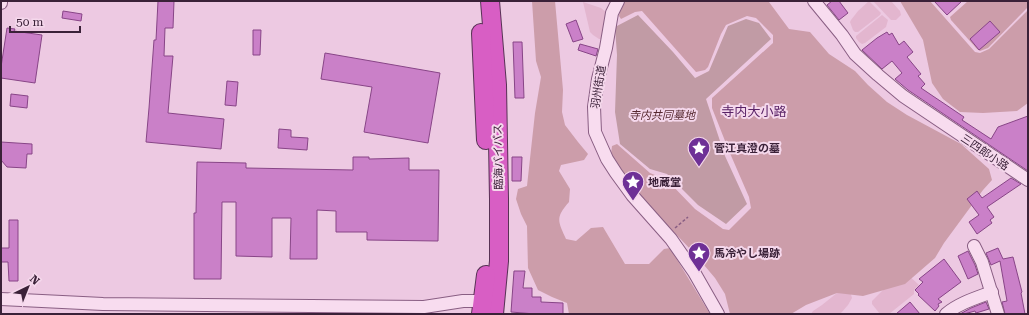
<svg xmlns="http://www.w3.org/2000/svg" width="1029" height="315" font-family="'Roboto Serif','Noto Sans JP',serif">
<style>
.farmland{fill:#e3b6cf}
.green{fill:#cc9daa}
.cemetery{fill:#c19ba5}
.building{fill:#ca80c8;stroke:#884587}
.lines{fill:none;stroke-linecap:round;stroke-linejoin:round}
.minor-casing{stroke:#895e83;stroke-width:14}
.highway-casing{stroke:#583255;stroke-width:20}
.path{stroke:#895e83;stroke-width:1.5;stroke-dasharray:3 2;stroke-linecap:butt}
.minor{stroke:#f8dcef;stroke-width:12}
.highway{stroke:#d85ec4;stroke-width:18}
.labels{text-anchor:middle;stroke-width:4;stroke-linejoin:round;paint-order:stroke}
.street-label{font-size:11px;fill:#3a2138;stroke:#f5d8ec}
.park-label{font-size:11px;font-style:italic;fill:#56282f;stroke:#f5d8ec}
.poi-label{font-size:11px;font-weight:bold;fill:#3a2138;stroke:#f5d8ec;text-anchor:start}
.quarter-label{font-size:13px;fill:#592266;stroke:#f5d8ec}
</style>
<rect width="100%" height="100%" fill="#edc9e2"/>
<!-- farmland -->
<g class="farmland">
<polygon points="869,1 881,13 880,15 858,32 855,32 853,30 850,22 851,20 858,11"/>
<polygon points="873,1 891,1 900,11 901,15 896,20 891,20"/>
<polygon points="583,2 601,8 607,13 602,39 599,39 593,35 590,32"/>
<polygon points="882,15 888,20 886,27 865,43 862,44 859,42 856,38 856,36"/>
<polygon points="906,273 919,285 914,290 914,294 889,314 880,314 872,304 872,301 889,284"/>
<polygon points="842,289 850,291 852,298 848,305 841,313 839,314 811,314 813,311 822,305"/>
</g>
<!-- green -->
<g class="green">
<path d="M 532,1 L 555,1 L 563,90 L 562,112 L 565,125 L 578,142 L 588,154 L 584,160 L 561,165 L 559,171 L 570,189 L 569,202 C 555,218 558,221 566,239 L 576,241 L 591,228 L 603,227 L 625,264 L 649,264 L 664,249 L 670,248 L 710,314 L 569,314 L 567,303 L 552,297 L 538,290 L 528,268 L 527,226 L 521,214 L 516,199 L 518,189 L 527,186 L 535,113 L 541,77 L 536,61 Z"/>
<polygon points="624,1 763,1 769,2 789,29 810,32 829,54 855,71 868,85 887,102 907,115 961,144 989,169 992,180 983,190 944,243 935,258 905,284 863,296 837,293 806,305 791,314 730,314 725,294 715,278 693,252 648,205 617,169 611,154 612,146 617,144 650,173 667,180 695,209 723,229 729,230 751,208 749,197 729,151 712,108 712,98 773,43 773,35 756,18 747,16 726,25 721,34 708,67 705,70 696,72 642,11 635,12 621,19 619,16 622,3"/>
<polygon points="900,1 930,1 975,52 980,53 989,49 1028,10 1028,103 1017,111 983,113 960,112 943,99 932,83 923,40"/>
<polygon points="968,1 1028,1 1028,7 988,48 980,51 977,49 951,20 950,17"/>
</g>
<!-- cemetery -->
<polygon class="cemetery" points="638,15 673,52 695,78 709,71 728,26 746,19 759,23 771,39 706,99 725,156 747,204 726,224 698,205 667,174 650,169 620,144 615,112 617,55 615,27"/>
<!-- building -->
<g class="building">
<polygon points="158,1 174,1 173,28 165,28 164,56 173,56 168,113 224,119 221,149 146,142 149,108 154,40 156,40"/>
<polygon points="832,1 839,1 848,13 839,20 827,5"/>
<polygon points="934,1 962,1 947,15"/>
<polygon points="63,11 82,14 81,21 62,18"/>
<polygon points="576,20 583,39 573,42 566,24"/>
<polygon points="990,21 1000,32 979,50 970,39"/>
<polygon points="7,28 15,29 14,31 42,35 35,83 1,78 1,67"/>
<polygon points="253,30 261,30 260,55 253,55"/>
<polygon points="887,32 889,35 892,33 899,45 904,41 913,52 907,57 921,74 918,76 925,84 921,88 964,117 962,120 991,139 998,127 1028,116 1028,171 908,90 895,79 902,73 892,61 882,69 862,50 877,38"/>
<polygon points="513,42 522,42 524,98 515,98"/>
<polygon points="580,44 598,49 596,56 578,50"/>
<polygon points="325,53 440,73 428,143 364,132 372,87 321,79"/>
<polygon points="227,81 238,82 236,106 225,105"/>
<polygon points="11,94 28,96 27,108 10,106"/>
<polygon points="279,129 291,130 291,137 308,138 307,150 278,148"/>
<polygon points="1,142 32,144 32,154 27,154 26,168 7,167 1,160"/>
<polygon points="353,157 369,157 369,159 409,158 409,170 439,170 438,241 367,240 367,232 336,232 336,211 317,210 317,259 290,259 291,218 272,218 272,257 236,256 236,202 222,202 221,279 194,279 194,213 196,213 197,162 246,163 246,168 353,170"/>
<polygon points="512,157 522,157 521,181 512,181"/>
<polygon points="1011,178 1021,184 987,207 994,217 990,220 992,223 977,234 969,222 979,215 967,199 977,191 982,198"/>
<polygon points="9,220 18,220 18,281 9,281 8,262 1,262 1,248 9,248"/>
<polygon points="998,248 1003,259 1013,257 1022,292 1021,293 1025,314 1005,314 1002,302 1007,301 1000,261 991,265 986,253"/>
<polygon points="968,251 975,265 978,274 968,279 958,256"/>
<polygon points="944,259 961,282 938,299 942,302 938,304 939,306 935,311 918,295 919,294 915,290 923,282 919,279"/>
<polygon points="514,271 525,271 523,288 532,288 532,297 541,297 541,302 563,303 563,314 535,314 511,312"/>
<polygon points="910,302 920,314 896,314"/>
<polygon points="986,302 989,309 976,313 975,311 964,314 960,314 971,308"/>
</g>
<g class="lines">
<!-- minor casing -->
<g class="minor-casing">
<g id="minor">
<polyline points="618,1 612,13 606,48 598,79 594,107 595,132 607,159 616,173 632,195 671,239 694,272 718,314"/>
<polyline points="814,1 842,35 855,54 878,75 903,96 1028,180"/>
<polyline points="1,3 1,1"/>
<polyline points="974,246 982,262 998,314"/>
<polyline points="1,299 103,304 424,307 463,301 490,301"/>
<path d="M 946,314 C 959,303 976,298 992,292"/>
</g>
</g>
<!-- highway casing -->
<g class="highway-casing">
<g id="highway">
<polyline points="490,1 497,85 499,199 499,261 494,314"/>
<polyline points="481,33 486,140"/>
<polyline points="481,314 486,275"/>
</g>
</g>
<!-- path -->
<polyline class="path" points="675,228 688,217"/>
<!-- minor -->
<use href="#minor" class="minor"/>
<!-- highway -->
<use href="#highway" class="highway"/>
</g>
<!-- icons -->
<defs>
<g id="sight-pin" transform="scale(1.15)"><path d="M0 17L-7.5 6A9.5 9.5 0 1 1 7.5 6Z" fill="#6e3096" stroke="#f5d8ec"/><path d="M0-6L1.8-2.2L6-1.7L2.9 1.2L3.7 5.4L0 3.3L-3.7 5.4L-2.9 1.2L-6-1.7L-1.8-2.2Z" fill="#fff"/></g>
</defs>
<g fill-rule="evenodd">
<use href="#sight-pin" x="699" y="148"/>
<use href="#sight-pin" x="633" y="182"/>
<use href="#sight-pin" x="699" y="253"/>
</g>
<g class="labels">
<!-- street labels -->
<g class="street-label">
<text transform="translate(598 87) rotate(-81)" y="4">羽州街道</text>
<text transform="translate(985 152) rotate(34)" y="4">三四郎小路</text>
<text transform="translate(498 157) rotate(-91)" y="4">臨海バイパス</text>
</g>
<!-- park labels -->
<g class="park-label">
<text x="662" y="119">寺内共同墓地</text>
</g>
<!-- poi labels -->
<g class="poi-label">
<text x="714" y="152">菅江真澄の墓</text>
<text x="648" y="186">地蔵堂</text>
<text x="714" y="257">馬冷やし場跡</text>
</g>
<!-- quarter labels -->
<g class="quarter-label">
<text x="754" y="116">寺内大小路</text>
</g>
</g>
<!-- border -->
<rect width="1029" height="315" fill="none" stroke="#3a2138" stroke-width="4"/>
<!-- north arrow -->
<g transform="translate(28 287) rotate(43)" stroke="#f5d8ec" stroke-width="3" paint-order="stroke">
<path d="M0-3L7 15L0 10L-7 15Z" fill="#3a2138"/>
<text y="-6" font-size="11" font-weight="bold" text-anchor="middle" fill="#3a2138">N</text>
</g>
<!-- scale -->
<path d="M10 26v6h70v-6" fill="none" stroke="#3a2138" stroke-width="2"/>
<text x="16" y="26" font-size="12" fill="#3a2138" stroke="#f5d8ec" stroke-width="3" paint-order="stroke">50 m</text>
</svg>
